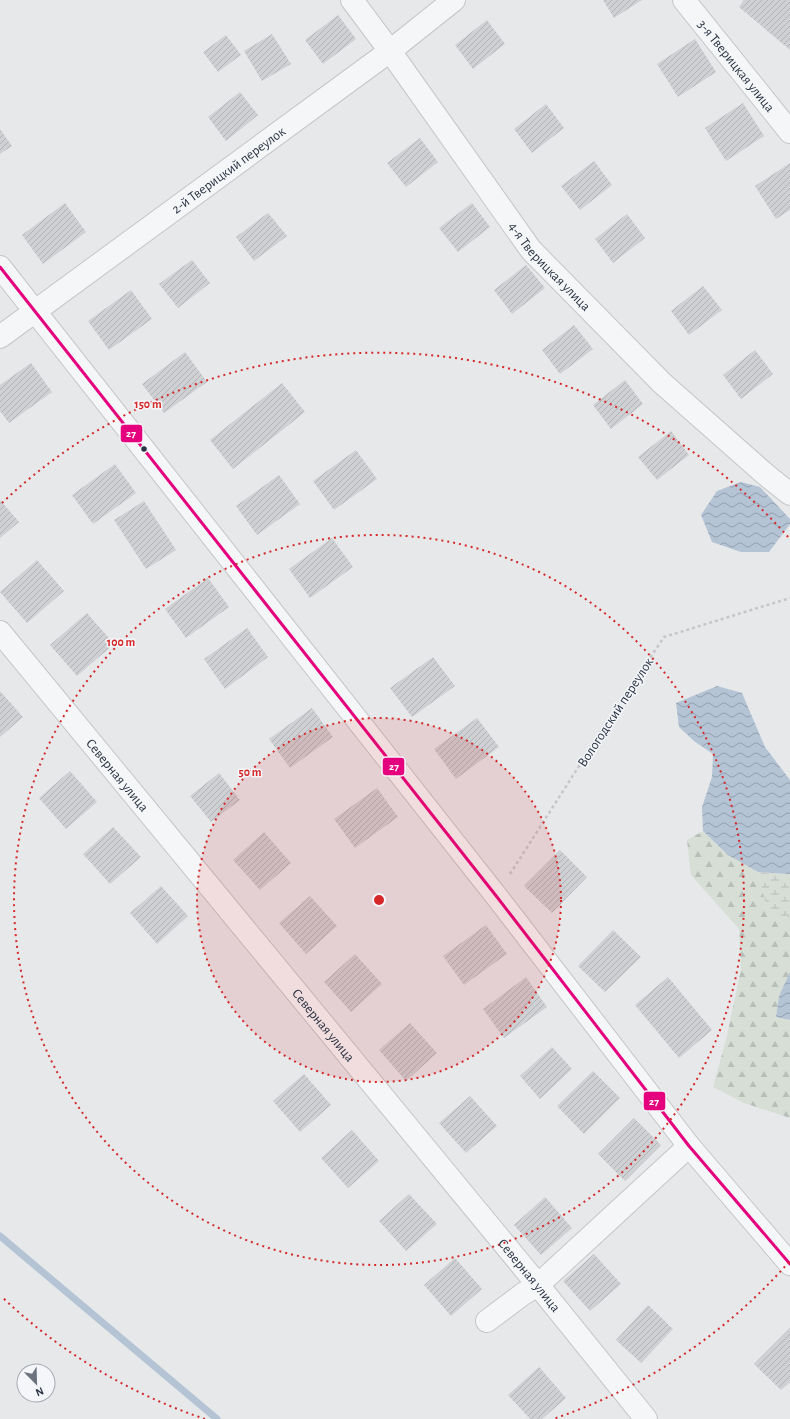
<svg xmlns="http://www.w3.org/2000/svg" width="790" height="1419" font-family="'Alegreya Sans',sans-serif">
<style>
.forest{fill:url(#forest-firs)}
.wetland{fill:url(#wetland-marsh)}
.water{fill:url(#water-waves)}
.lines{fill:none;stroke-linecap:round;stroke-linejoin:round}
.stream{stroke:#b4c4d5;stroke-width:7}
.building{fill:url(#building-hatch)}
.minor-casing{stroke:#c4c6c8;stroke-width:24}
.path{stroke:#c5c6ca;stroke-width:2.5;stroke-dasharray:3 3;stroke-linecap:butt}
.minor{stroke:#f5f6f7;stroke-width:22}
.bus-1-casing{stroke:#f4f6f9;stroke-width:6}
.bus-1{stroke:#e5007d;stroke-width:3}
.ring{fill:none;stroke:#d62828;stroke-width:2;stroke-dasharray:2 4}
.bus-dot{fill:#2b3445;stroke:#f4f6f9;stroke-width:1.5}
.labels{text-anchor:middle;stroke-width:3;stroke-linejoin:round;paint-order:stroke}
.street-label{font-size:14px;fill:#2b3445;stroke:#f4f6f9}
.centre{fill:#d62828;stroke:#f4f6f9;stroke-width:2}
.ring-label{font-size:12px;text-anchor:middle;font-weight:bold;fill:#d62828;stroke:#f4f6f9;stroke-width:3;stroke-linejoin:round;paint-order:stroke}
.line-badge{stroke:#f4f6f9;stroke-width:1.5}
.badge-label{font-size:11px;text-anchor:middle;font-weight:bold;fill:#fff}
</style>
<defs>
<pattern id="forest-firs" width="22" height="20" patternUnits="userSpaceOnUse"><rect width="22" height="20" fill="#d6ded6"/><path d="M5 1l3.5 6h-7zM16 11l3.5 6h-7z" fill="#b8bfb9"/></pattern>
<pattern id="wetland-marsh" width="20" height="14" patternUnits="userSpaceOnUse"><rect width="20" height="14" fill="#d6ded6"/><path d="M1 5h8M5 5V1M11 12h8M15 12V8" fill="none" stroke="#b8bfb9"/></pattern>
<pattern id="water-waves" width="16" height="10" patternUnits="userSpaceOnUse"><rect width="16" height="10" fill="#b4c4d5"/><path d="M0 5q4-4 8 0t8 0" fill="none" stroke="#93a0af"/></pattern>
<pattern id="building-hatch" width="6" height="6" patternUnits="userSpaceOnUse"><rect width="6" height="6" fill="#ced0d3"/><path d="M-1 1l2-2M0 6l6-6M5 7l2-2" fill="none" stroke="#b1b3b6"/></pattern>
</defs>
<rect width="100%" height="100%" fill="#e6e8ea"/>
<!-- forest -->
<polygon class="forest" points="703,831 728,855 758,872 768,912 780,921 790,915 790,972 779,996 776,1017 790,1020 790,1118 744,1103 713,1087 727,1036 741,969 739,929 691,875 687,840"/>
<!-- wetland -->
<polygon class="wetland" points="758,872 790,874 790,915 780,921 768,912"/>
<!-- water -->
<g class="water">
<polygon points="741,482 760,487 790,519 790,524 769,552 741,552 712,542 701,515 717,491"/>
<polygon points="717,686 742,693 765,747 790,780 790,874 758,872 728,855 703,831 702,807 712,777 713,754 694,741 679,727 676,703"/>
<polygon points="790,972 790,1020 776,1017 779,996"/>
</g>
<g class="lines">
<!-- stream -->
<polyline class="stream" points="0,1236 217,1419"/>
</g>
<!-- building -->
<g class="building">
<polygon points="603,0 642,0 614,18"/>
<polygon points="744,0 790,0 790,50 739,7"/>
<polygon points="338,15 356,39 323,64 305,40"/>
<polygon points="487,20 505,44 473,69 455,45"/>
<polygon points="272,34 291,64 262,81 244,51"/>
<polygon points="226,35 241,55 218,72 203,52"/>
<polygon points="695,39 716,72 678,97 657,64"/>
<polygon points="240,92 258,115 226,141 208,117"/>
<polygon points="743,103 764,136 726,161 705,128"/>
<polygon points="546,104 564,128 532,153 514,129"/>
<polygon points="0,129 12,146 0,154"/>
<polygon points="420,138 438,162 406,187 387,163"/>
<polygon points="594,161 612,185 580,210 561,186"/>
<polygon points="790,163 790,210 776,219 755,186"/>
<polygon points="65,203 86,232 43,264 22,235"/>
<polygon points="472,203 490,227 458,252 439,228"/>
<polygon points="268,213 287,236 254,261 236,237"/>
<polygon points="627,214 645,238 613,263 595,239"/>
<polygon points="192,260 210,283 178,308 159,284"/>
<polygon points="526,265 545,288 512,314 494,290"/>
<polygon points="703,286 722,310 689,335 671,311"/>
<polygon points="131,290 152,319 109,350 88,321"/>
<polygon points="574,325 593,349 560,374 542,350"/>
<polygon points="755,350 773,374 741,399 723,375"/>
<polygon points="185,352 207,382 164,413 142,384"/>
<polygon points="31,363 52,392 9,423 0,411 0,385"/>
<polygon points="625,380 643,404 611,429 593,405"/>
<polygon points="282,383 305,412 233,469 210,440"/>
<polygon points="671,431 689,455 657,480 638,457"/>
<polygon points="356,450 377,479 334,510 313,481"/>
<polygon points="115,464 136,493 93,524 72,495"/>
<polygon points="279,475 300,504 257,535 236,506"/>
<polygon points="0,500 19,522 0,538"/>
<polygon points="144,501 176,550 146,569 114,520"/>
<polygon points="332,538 353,567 310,598 289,569"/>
<polygon points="37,560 64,591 27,623 0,592"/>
<polygon points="208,578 229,607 186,638 165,609"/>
<polygon points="87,613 114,644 77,676 50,645"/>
<polygon points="247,628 268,657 225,689 204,659"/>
<polygon points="433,657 455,686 412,717 390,688"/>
<polygon points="0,691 23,717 0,737"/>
<polygon points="312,708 333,737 290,768 269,739"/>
<polygon points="477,718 499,747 456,779 434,749"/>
<polygon points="70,771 97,802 66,829 39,798"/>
<polygon points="219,773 240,800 211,822 190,796"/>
<polygon points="377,788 398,817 355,848 334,819"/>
<polygon points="113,827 141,857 110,884 83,854"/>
<polygon points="264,832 291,863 260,890 233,860"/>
<polygon points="560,850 587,877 552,913 524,886"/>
<polygon points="161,886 188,916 157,944 130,913"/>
<polygon points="310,896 337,926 306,954 279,923"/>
<polygon points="486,925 507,954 464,985 443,956"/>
<polygon points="613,930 641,957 605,992 578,966"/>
<polygon points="355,954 382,984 351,1012 324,982"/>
<polygon points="526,977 547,1007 504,1038 483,1009"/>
<polygon points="668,977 712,1030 679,1058 635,1005"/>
<polygon points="410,1023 437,1053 406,1081 379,1050"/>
<polygon points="552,1047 572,1069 540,1099 520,1076"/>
<polygon points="593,1071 620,1098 584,1134 557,1106"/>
<polygon points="304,1074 331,1105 300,1132 273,1101"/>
<polygon points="470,1096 497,1126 466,1153 439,1123"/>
<polygon points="634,1118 661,1145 625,1181 598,1154"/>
<polygon points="352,1130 379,1161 348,1188 321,1158"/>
<polygon points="409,1194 437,1224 406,1251 379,1221"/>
<polygon points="545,1197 572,1228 541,1255 514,1225"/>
<polygon points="594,1254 621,1284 590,1311 563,1281"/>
<polygon points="455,1258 482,1289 451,1316 424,1285"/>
<polygon points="648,1305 673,1329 641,1363 616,1340"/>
<polygon points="790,1328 790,1382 781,1390 754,1364"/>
<polygon points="539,1367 566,1398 542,1419 530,1419 508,1395"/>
</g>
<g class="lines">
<!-- minor casing -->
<g class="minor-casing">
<g id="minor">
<path id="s1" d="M 352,0 L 390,51 L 531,250 L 662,383 L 765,474 L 790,494"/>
<path id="s2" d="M 684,0 L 790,132"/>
<polyline points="0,267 497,897 689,1146 790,1264"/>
<path id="s3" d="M 0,337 L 390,51 L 454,0"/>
<path id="s4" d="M 0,632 L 538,1285 L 646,1419"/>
<polyline points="487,1321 523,1294 538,1285 689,1146"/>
</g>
</g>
<!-- path -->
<polyline class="path" points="510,874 611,716 664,637 790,598"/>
<!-- minor -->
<use href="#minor" class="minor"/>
<!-- bus-1 casing -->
<g class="bus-1-casing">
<polyline id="bus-1" points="0,267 497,897 689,1146 790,1264"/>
</g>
<!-- bus-1 -->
<use href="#bus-1" class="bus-1"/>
</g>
<!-- distance rings -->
<circle cx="379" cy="900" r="182" fill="#d62828" fill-opacity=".12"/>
<g class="ring">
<circle cx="379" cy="900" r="182"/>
<circle cx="379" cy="900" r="365"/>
<path d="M789 1262A547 547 0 0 1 553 1419M205 1419A547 547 0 0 1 2 1297M2 503A547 547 0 0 1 789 538"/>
</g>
<!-- markers -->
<circle class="bus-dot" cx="144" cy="449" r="3.5"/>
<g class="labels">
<!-- street labels -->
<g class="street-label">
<text dy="5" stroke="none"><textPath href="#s2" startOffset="84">3-я Тверицкая улица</textPath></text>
<text dy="5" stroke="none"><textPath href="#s3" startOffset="283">2-й Тверицкий переулок</textPath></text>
<text dy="5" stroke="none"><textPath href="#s1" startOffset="332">4-я Тверицкая улица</textPath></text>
<text transform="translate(615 712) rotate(-57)" y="5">Вологодский переулок</text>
<text dy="5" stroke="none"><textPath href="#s4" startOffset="185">Северная улица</textPath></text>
<text dy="5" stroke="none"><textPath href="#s4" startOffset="509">Северная улица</textPath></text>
<text dy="5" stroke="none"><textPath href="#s4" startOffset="833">Северная улица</textPath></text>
</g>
</g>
<circle cx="379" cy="900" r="6" class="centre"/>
<g class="ring-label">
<text x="148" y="408">150 m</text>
<text x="121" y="646">100 m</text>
<text x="250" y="776">50 m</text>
</g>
<g class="line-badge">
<rect x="120" y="424" width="23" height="19" rx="4" fill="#e5007d"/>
<rect x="382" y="757" width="23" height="19" rx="4" fill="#e5007d"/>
<rect x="643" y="1091" width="23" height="20" rx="4" fill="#e5007d"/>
</g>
<g class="badge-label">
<text x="131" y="437">27</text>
<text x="394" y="770">27</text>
<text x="654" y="1105">27</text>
</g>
<!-- north arrow -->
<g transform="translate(36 1383) rotate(157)"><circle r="19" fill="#f4f6f9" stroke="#a4a8b1"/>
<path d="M0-3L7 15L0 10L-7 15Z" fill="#6c737f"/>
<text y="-6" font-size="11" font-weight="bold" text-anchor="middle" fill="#2b3445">N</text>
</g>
</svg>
